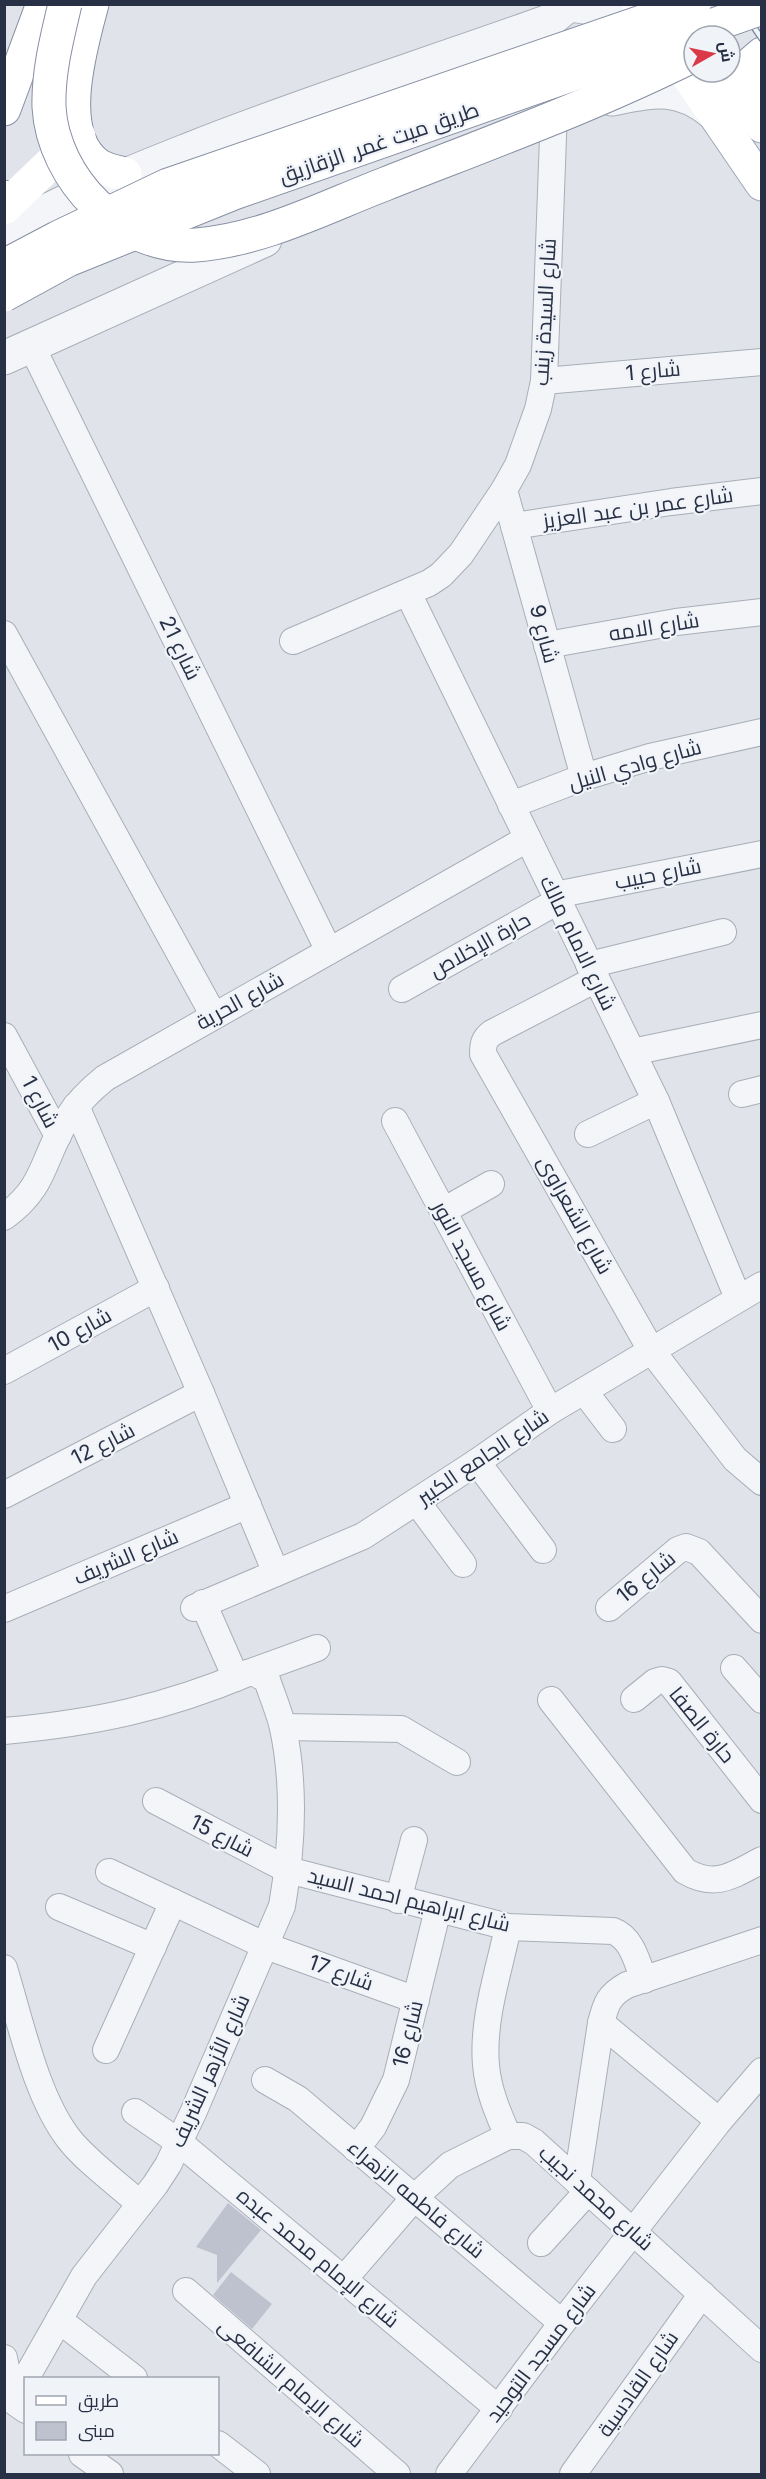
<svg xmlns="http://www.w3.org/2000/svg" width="766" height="2479" font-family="Inter,Cairo,sans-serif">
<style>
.building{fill:#bdc2ce}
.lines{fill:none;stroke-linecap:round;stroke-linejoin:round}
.minor-casing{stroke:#a8aeb8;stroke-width:28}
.tertiary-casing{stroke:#a8aeb8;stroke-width:35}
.primary-casing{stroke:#9ea7b7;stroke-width:35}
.trunk-casing{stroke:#868fa3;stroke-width:35}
.minor{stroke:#f3f5f8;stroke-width:26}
.tertiary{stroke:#f3f5f8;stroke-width:33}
.secondary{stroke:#fff;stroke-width:33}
.primary{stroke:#fff;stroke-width:33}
.trunk{stroke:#fff;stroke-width:33}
.rail-casing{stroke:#788196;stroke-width:7}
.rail{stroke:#f0f3f8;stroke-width:4.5;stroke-dasharray:14;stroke-linecap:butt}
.trunk-bridge-casing{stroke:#868fa3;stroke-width:35;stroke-linecap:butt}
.trunk-bridge{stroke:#fff;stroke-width:33}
.labels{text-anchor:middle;stroke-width:4.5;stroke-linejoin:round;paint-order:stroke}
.street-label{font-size:21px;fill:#273044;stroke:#f0f3f8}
</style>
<rect width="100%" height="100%" fill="#e0e4ea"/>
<!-- building -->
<g class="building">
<polygon points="228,2203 261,2230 217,2283 217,2255 196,2247"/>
<polygon points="231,2272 272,2304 252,2329 213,2295"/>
</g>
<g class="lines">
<!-- minor casing -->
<g class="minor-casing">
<g id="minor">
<polyline points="31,345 329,951"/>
<polyline points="544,381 762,362"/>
<polyline points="504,490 584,777"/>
<polyline points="514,526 671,502 762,491"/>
<polyline points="408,593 656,1101 738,1298"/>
<polyline points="4,634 214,1016"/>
<polyline points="293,641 429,583 441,575 461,554 504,490 518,465 538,409 544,381 554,110"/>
<polyline points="547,645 676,622 762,612"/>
<polyline points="511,805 584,777 650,757 762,732"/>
<polyline points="555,895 762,854"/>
<polyline points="589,965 723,932"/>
<path d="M 596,979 L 492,1033 C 484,1039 483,1044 483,1054 L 651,1350 L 735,1459 L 762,1482"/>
<polyline points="402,989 558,901"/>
<polyline points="4,1036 58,1136"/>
<polyline points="632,1052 762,1025"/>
<polyline points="742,1094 762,1089"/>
<polyline points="76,1106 201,1393 276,1573"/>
<polyline points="395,1121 550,1411"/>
<polyline points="588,1134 656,1101"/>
<polyline points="443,1211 491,1184"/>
<path d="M 4,1217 C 47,1186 42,1158 67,1119 C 77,1103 90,1090 105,1078 L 527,839"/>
<polyline points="4,1371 156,1288"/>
<polyline points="584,1391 613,1429"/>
<polyline points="477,1462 543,1550"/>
<polyline points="4,1495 201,1393"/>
<polyline points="417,1502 463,1564"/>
<polyline points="203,1603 236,1678"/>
<polyline points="194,1608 363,1536 477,1462 550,1411 762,1285"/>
<polyline points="609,1608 678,1550 686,1547 699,1552 762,1620"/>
<polyline points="4,1609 248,1505"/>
<polyline points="734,1668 762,1700"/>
<polyline points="248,1673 317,1648"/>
<polyline points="634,1699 655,1682 662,1680 669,1682 762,1800"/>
<path d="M 551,1700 L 685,1871 C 716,1889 733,1875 762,1860"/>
<polyline points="283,1727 401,1729 457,1762"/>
<path d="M 4,1731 C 94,1723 165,1708 248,1673 L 255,1673 L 267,1680 C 272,1695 279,1711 283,1728 C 295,1785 292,1849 282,1906 L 193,2113 L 168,2165 L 155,2185 L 84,2276 L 26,2378"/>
<path d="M 156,1801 L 288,1870 L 508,1927 L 613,1931 C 632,1938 637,1962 644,1980"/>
<polyline points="109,1872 266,1946 416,2000"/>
<polyline points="398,1900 414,1840"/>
<polyline points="59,1907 153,1947"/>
<path d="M 4,1968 C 20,2020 36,2097 69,2139 C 86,2161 118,2184 140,2204"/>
<polyline points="601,2023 719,2121"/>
<polyline points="106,2050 173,1902"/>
<polyline points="265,2080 298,2099 562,2323"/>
<polyline points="135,2112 180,2143 499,2409"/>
<path d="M 508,2136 C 498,2113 488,2090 486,2065 C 482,2019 499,1971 508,1927"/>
<polyline points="356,2149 373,2127 396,2080 438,1909"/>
<path d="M 577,2181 L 601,2023 C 606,2003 609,1995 627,1985 L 762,1940"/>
<polyline points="541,2243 588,2191"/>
<polyline points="344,2279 414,2198 450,2165 508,2136 523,2136 534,2142 762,2349"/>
<polyline points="186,2291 397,2474"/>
<polyline points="59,2320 134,2378"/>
<polyline points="4,2358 13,2401 26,2410"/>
<polyline points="218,2444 257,2474"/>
<polyline points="82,2454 110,2474"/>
<polyline points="449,2474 562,2323 719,2121 762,2071"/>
<polyline points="573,2474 702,2294"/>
</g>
</g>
<!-- tertiary casing -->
<g class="tertiary-casing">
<g id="tertiary">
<path d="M 569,5 C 602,8 628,16 645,45"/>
<path d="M 612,99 C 653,91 678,84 713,113"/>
<path d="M 4,234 C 63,199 127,174 190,149 C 308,102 430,64 549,21 L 570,4"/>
<polyline points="4,358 265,240"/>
</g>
</g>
<!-- primary casing -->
<g class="primary-casing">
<g id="primary">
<polyline points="639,4 762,184"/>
<polyline points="723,72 762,126"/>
</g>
</g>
<!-- trunk casing -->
<g class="trunk-casing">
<g id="trunk">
<path d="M 92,4 C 81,46 54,134 98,165 C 106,170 116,172 125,174"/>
<polyline points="749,108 745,91 748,66 762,54"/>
<polyline points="4,109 43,4"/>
<polyline points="4,197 11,201"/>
</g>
</g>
<!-- minor -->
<use href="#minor" class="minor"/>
<!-- tertiary -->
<use href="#tertiary" class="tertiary"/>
<!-- secondary -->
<polyline class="secondary" points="4,208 79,136"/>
<!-- primary -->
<use href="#primary" class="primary"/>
<!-- trunk -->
<use href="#trunk" class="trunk"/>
<!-- rail casing -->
<g class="rail-casing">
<polyline id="rail" points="738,4 762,39"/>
</g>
<!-- rail -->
<use href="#rail" class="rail"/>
<!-- trunk-bridge casing -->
<g class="trunk-bridge-casing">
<g id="trunk-bridge">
<path d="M 65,4 C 57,38 48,72 49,107 C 53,179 122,250 196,245 C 262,240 325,207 385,184 C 489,143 594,105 694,55"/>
<polyline points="4,266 57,238 168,185 694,4"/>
<polyline points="4,295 68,260 234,193 762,8"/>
</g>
</g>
<!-- trunk-bridge -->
<use href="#trunk-bridge" class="trunk-bridge"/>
</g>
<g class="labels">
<!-- street labels -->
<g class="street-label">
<text transform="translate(379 143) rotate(-19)" y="7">طريق ميت غمر, الزقازيق</text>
<text transform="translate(545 312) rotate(-87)" y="7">شارع السيدة زينب</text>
<text transform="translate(653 371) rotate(-5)" y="7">شارع 1</text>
<text transform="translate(638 508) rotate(-8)" y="7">شارع عمر بن عبد العزيز</text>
<text transform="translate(654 627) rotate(-9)" y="7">شارع الامه</text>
<text transform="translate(544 634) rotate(75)" y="7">شارع 9</text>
<text transform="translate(180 648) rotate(64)" y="7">شارع 21</text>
<text transform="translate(635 765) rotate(-16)" y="7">شارع وادي النيل</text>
<text transform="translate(658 874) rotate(-11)" y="7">شارع حبيب</text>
<text transform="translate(578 943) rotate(64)" y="7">شارع الامام مالك</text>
<text transform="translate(480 945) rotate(-29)" y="7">حارة الإخلاص</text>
<text transform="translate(240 1001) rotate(-29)" y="7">شارع الحرية</text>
<text transform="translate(40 1102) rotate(62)" y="7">شارع 1</text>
<text transform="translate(575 1215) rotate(61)" y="7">شارع الشعراوى</text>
<text transform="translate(472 1266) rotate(62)" y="7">شارع مسجد النور</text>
<text transform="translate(80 1330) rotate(-29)" y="7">شارع 10</text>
<text transform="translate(103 1444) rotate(-27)" y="7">شارع 12</text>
<text transform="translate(483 1457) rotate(-34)" y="7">شارع الجامع الكبير</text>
<text transform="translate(126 1557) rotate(-23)" y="7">شارع الشريف</text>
<text transform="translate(646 1577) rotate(-39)" y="7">شارع 16</text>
<text transform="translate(702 1725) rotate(51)" y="7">حارة الصفا</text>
<text transform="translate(222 1836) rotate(27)" y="7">شارع 15</text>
<text transform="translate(409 1900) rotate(14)" y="7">شارع ابراهيم احمد السيد</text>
<text transform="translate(341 1973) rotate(20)" y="7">شارع 17</text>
<text transform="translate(408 2034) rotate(-76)" y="7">شارع 16</text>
<text transform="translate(210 2071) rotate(-66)" y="7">شارع الأزهر الشريف</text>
<text transform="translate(596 2198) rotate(42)" y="7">شارع محمد نجيب</text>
<text transform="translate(416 2199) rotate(40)" y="7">شارع فاطمه الزهراء</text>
<text transform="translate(318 2258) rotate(40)" y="7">شارع الإمام محمد عبده</text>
<text transform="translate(541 2353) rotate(-53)" y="7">شارع مسجد التوحيد</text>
<text transform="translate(291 2383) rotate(41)" y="7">شارع الإمام الشافعى</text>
<text transform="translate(638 2384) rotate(-55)" y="7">شارع القادسية</text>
</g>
</g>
<!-- border -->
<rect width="766" height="2479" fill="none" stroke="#273044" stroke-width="12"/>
<!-- legend -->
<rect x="24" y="2377" width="195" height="78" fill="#f0f3f8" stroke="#a0a5b0" stroke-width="1.5"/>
<rect x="36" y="2396" width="30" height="9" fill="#ffffff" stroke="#a0a5b0" stroke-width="1.5"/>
<text x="78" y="2407" font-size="18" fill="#273044">طريق</text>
<rect x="36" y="2422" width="30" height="18" fill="#bdc2ce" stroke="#a0a5b0" stroke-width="1.5"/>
<text x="78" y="2437" font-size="18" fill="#273044">مبنى</text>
<!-- north arrow -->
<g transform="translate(712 54) rotate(81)"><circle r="28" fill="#f0f3f8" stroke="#a0a5b0" stroke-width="1.5"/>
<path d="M0-4.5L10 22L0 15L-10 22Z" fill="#db3947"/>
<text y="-9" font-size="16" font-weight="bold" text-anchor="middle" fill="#273044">ش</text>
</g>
</svg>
